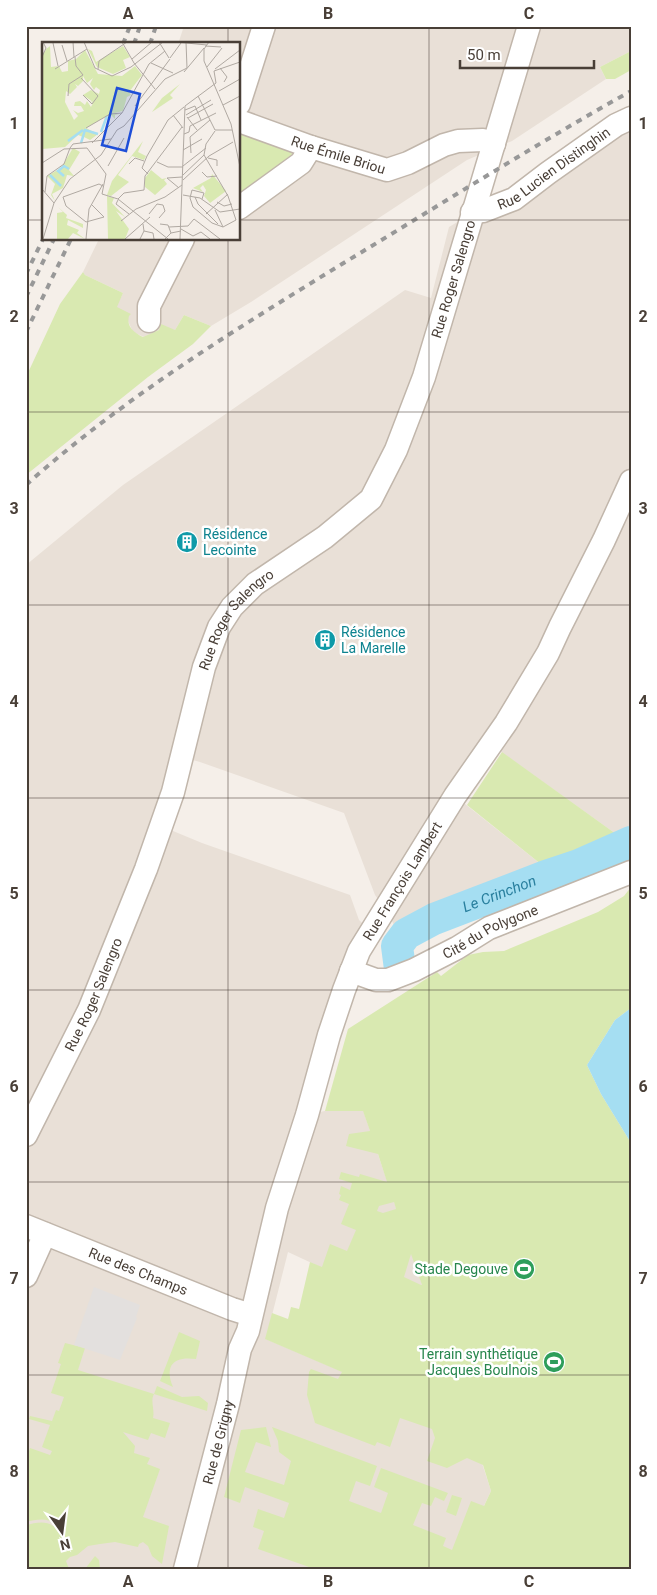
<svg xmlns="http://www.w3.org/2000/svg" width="657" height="1595" font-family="Roboto,sans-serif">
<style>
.residential{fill:#e9e0d7}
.green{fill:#d9e9b1;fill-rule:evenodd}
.parking{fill:#e3e0de}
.water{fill:#a5def2}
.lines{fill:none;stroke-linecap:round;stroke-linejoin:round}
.river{stroke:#a5def2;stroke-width:32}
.minor-casing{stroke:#c1b6ab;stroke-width:25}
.minor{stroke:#fff;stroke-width:22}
.rail{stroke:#989898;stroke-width:4;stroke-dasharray:6 6;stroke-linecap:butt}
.grid{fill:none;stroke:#493f37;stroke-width:1;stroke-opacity:0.55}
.labels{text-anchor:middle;stroke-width:5;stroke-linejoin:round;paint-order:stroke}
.street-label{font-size:14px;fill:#493f37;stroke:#fff}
.culture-label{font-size:14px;fill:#0d838f;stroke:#fff;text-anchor:start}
.leisure-label{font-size:14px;fill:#27864d;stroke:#fff;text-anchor:end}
.water-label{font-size:15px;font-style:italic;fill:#297f9e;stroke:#fff}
.inset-river{fill:none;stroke:#a5def2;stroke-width:2.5}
.inset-road{fill:none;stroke:#b0a9a2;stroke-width:1}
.view{fill:#1d4ed8;fill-opacity:0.15;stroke:#1d4ed8;stroke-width:2.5}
.inset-edge{fill:none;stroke:#493f37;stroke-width:2.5}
.neatline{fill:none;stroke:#493f37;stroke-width:2}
.grid-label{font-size:16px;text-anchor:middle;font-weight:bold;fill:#493f37}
</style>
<rect width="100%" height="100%" fill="#f5efe9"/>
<!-- residential -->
<g class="residential">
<polygon points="184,26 631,26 631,51 600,67 606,79 512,141 467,160 251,302 211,326 184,315 175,330 159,330 144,337 133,332 127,319 128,316 116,307 123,293 85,275 83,272 99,239 239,239 239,44 178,44"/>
<polygon points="631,118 631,834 623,839 490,744 455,796 547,869 394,925 386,910 375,895 344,813 200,762 182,757 161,826 202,843 350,895 359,920 372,932 308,1114 325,1111 363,1110 434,1320 288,1252 266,1339 470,1426 491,1491 454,1569 26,1569 26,565 123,485 405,290 431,298 449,227"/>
</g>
<!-- green -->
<g class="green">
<polygon points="631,51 631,70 615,79 606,79 600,67"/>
<polygon points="246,131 288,146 292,154 289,163 239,199 239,134"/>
<path d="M 83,272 L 85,275 L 123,293 L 117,307 L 131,314 L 129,316 C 126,327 135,333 143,337 L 159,330 L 161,324 L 175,330 L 184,315 L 211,326 L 193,344 L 148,377 L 26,475 L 26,377 L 60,304 Z"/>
<path d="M 502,752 L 623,839 L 631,834 L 631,853 L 606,865 L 461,919 L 414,940 L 407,952 L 411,967 L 393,975 C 385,952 386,948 394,925 L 547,869 L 467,805 Z"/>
<path d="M 631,887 L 631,1008 L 615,1020 L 587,1065 L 601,1094 L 631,1143 L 631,1569 L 309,1569 L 309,1567 L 258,1549 L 264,1531 L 253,1527 L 258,1509 L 284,1518 L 289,1503 L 245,1487 L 240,1503 L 224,1497 L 241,1430 L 266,1427 L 271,1447 L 256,1442 L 245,1472 L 284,1485 L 291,1461 L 279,1452 L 278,1441 L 272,1427 L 377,1466 L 370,1486 L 356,1481 L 349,1501 L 381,1513 L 388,1493 L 374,1487 L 381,1468 L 448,1493 L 444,1501 L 435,1497 L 431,1506 L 422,1503 L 413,1525 L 446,1538 L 443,1546 L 452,1550 L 471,1501 L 484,1506 L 491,1491 L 483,1465 L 467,1458 L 447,1468 L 427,1461 L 435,1438 L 432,1429 L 400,1418 L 390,1447 L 377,1442 L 375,1446 L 315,1423 L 307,1395 L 309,1372 L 311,1369 L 338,1379 L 342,1372 L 265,1339 L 272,1313 L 288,1319 L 291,1307 L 299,1309 L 310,1262 L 322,1267 L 330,1244 L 347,1251 L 356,1230 L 341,1224 L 349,1204 L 339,1200 L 341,1195 L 339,1194 L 341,1186 L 350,1190 L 352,1183 L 339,1179 L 341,1172 L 359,1177 L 360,1174 L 387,1182 L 378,1154 L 346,1146 L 349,1134 L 370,1131 L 363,1111 L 325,1111 L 348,1029 L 437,972 L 441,976 L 468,955 L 483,952 L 504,951 L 598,912 L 624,896 ZM 394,1202 L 396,1209 L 383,1213 L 377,1211 L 379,1206 ZM 411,1254 L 422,1285 L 421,1285 L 404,1277 Z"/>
<path d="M 179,1332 L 200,1341 L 196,1359 C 174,1356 164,1365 173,1387 L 160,1381 Z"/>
<path d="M 65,1343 L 85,1348 L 78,1370 L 154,1394 L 157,1386 L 182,1397 L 199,1396 L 208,1403 L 207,1411 L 154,1394 C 150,1401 155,1410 153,1418 L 170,1423 L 165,1438 L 151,1433 L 148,1440 L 123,1432 L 135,1446 L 134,1453 L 150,1458 L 147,1464 L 160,1469 L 143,1517 L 169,1526 L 162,1564 L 152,1556 L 148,1546 L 143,1542 L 139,1544 L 138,1547 L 115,1542 L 100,1544 L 88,1546 L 77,1555 L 70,1557 L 66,1561 L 69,1569 L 26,1569 L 26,1525 C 35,1523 45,1520 53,1526 L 55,1524 C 46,1517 36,1520 26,1522 L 26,1461 L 30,1448 L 50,1455 L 52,1451 L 42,1447 L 50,1425 L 29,1419 L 30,1416 L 52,1421 L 56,1410 L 59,1411 L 64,1397 L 51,1393 L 61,1364 L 58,1363 Z"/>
<polygon points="452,1495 462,1498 456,1516 446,1512"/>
<polygon points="95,1556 99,1560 100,1569 85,1569"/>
</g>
<!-- parking -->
<polygon class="parking" points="94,1287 140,1305 136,1317 137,1318 120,1360 74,1345"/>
<!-- water -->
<polygon class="water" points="631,1008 631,1143 601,1094 587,1065 615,1020"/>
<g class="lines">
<!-- river -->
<path class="river" id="s1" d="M 400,969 L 397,946 L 406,934 L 434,919 L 546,876 L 579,865 L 631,842"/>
<!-- minor casing -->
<g class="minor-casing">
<g id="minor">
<polyline points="239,104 264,26"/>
<path id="s2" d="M 239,121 L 311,147 L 387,170 L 408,163 L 444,145 L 458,141 L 483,140 L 494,144"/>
<polyline points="239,208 301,163 311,147"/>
<path id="s3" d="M 472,212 L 483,211 L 514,199 L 548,173 L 616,125 L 631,118"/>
<polyline points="149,321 149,306 183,239"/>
<path id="s4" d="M 351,971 L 376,980 L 388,980 L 414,970 L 457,948 L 489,928 L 631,872"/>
<path id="s5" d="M 26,1135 L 89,1010 L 146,869 L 173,792 L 204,667 L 219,627 L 232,607 L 255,584 L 325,537 L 371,499 L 396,450 L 424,377 L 529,26"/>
<path id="s6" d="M 26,1226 L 232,1309 L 251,1315"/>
<polyline points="26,1276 45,1234"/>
<path id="s7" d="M 185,1569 L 228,1404 L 240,1349 L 248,1331 L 277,1208 L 307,1115 L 329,1035 L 344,990 L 359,951 L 455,796 L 506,723 L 548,653 L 560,627 L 604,540 L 631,481"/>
</g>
</g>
<!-- minor -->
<use href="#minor" class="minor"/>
<!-- rail -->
<g class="rail">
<polyline points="123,44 130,26"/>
<polyline points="134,44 140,26"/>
<polyline points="150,44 156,26"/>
<polyline points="26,274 44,237"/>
<polyline points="26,297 54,239"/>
<polyline points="26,332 71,239"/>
<path d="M 26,485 C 122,399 233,331 342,264 C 438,206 533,146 631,91"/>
</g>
</g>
<!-- grid -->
<path class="grid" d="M 228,26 L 228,44M 429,26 L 429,1569M 26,220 L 44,220M 239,220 L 631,220M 228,239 L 228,1569M 26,412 L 631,412M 26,605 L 631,605M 26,798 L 631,798M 26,990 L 631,990M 26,1182 L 631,1182M 26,1375 L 631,1375"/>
<!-- icons -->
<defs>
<g id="building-disc" transform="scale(1.125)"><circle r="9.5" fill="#0f9aa8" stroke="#fff"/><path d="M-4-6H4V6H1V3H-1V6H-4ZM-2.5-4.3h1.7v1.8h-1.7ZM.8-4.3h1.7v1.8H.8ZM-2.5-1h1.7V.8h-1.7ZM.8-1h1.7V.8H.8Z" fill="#fff"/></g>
<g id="stadium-disc" transform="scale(1.125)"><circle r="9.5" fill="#2e9e5b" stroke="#fff"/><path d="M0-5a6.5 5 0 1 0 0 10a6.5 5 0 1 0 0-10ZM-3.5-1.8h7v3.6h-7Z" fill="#fff"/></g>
</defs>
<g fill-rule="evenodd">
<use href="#building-disc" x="187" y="542"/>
<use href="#building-disc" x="325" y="640"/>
<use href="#stadium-disc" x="524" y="1269"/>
<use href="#stadium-disc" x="554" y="1362"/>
</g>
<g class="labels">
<!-- street labels -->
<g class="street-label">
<text dy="5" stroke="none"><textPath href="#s2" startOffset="105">Rue Émile Briou</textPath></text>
<text dy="5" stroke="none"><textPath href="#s3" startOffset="94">Rue Lucien Distinghin</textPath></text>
<text dy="5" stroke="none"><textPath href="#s5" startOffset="981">Rue Roger Salengro</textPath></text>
<text dy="5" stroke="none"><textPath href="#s5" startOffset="561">Rue Roger Salengro</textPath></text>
<text dy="5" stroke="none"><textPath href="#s7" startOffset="725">Rue François Lambert</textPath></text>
<text dy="5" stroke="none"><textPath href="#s4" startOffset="152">Cité du Polygone</textPath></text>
<text dy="5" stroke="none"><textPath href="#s5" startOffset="156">Rue Roger Salengro</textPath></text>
<text dy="5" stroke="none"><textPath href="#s6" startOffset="121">Rue des Champs</textPath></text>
<text dy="5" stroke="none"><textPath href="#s7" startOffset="131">Rue de Grigny</textPath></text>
</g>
<!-- culture labels -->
<g class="culture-label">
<text x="203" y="539">Résidence<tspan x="203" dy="16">Lecointe</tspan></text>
<text x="341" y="637">Résidence<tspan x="341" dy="16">La Marelle</tspan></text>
</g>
<!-- leisure labels -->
<g class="leisure-label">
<text x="508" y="1274">Stade Degouve</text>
<text x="538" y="1359">Terrain synthétique<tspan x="538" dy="16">Jacques Boulnois</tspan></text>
</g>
<!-- water labels -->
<g class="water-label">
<text dy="5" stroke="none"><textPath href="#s1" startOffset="140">Le Crinchon</textPath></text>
</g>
</g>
<!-- overview -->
<g transform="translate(42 42)">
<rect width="198" height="198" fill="#f5efe9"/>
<path d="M 0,0 L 4,7 L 11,2 L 8,4 L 9,25 L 17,24 L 20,30 L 26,29 L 26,19 L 34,17 L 43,8 L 56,32 L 80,34 L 93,24 L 100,33 L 87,50 L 89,53 L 85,55 L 81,69 L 69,72 L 78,72 L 73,73 L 73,77 L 69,73 L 65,75 L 64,77 L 62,85 L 59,90 L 63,75 L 44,86 L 56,92 L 48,98 L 42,95 L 39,103 L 41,95 L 36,93 L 23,105 L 0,107 L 0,12 L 4,8 ZM 41,34 L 45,41 L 51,36 L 48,42 L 52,48 L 54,45 L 58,48 L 57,52 L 49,48 L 41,53 L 51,60 L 47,59 L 51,61 L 49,65 L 45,59 L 43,63 L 38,59 L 33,60 L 32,64 L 39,64 L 42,69 L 36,71 L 31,68 L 36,74 L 32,78 L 23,60 L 24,49 L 28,52 L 35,45 L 33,42 L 36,44 L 41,39 ZM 81,4 L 88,15 L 81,18 L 84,26 L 71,32 L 55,25 L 46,7 L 50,9 L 54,20 ZM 138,42 L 128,53 L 131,56 L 110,70 L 120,56 ZM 101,99 L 96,110 L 104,114 L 102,118 L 90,114 L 76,133 L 87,140 L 69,154 L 65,153 L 70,139 ZM 31,106 L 38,110 L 27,128 L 32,134 L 25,133 L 21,146 L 10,152 L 13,159 L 9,153 L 13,142 L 5,134 L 19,126 ZM 109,128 L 120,137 L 125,136 L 122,138 L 125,142 L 113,153 L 103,145 L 103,136 ZM 170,132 L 184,149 L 168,161 L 162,154 L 164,148 L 161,143 L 158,146 L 161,150 L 151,146 L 169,136 ZM 65,154 L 72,156 L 70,161 L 83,175 L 74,169 L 87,187 L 83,197 L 66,197 ZM 16,165 L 25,173 L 24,176 L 41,182 L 41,186 L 26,178 L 25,183 L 37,188 L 35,191 L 43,197 L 31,191 L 26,197 L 15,197 L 15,171 L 21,170 Z" fill="#d9e9b1" fill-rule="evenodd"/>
<path class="inset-river" d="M 59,90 L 65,74M 26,99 L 41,88M 39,101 L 43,88 L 56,92M 8,133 L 19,144M 22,134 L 16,129 L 22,124 L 27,127"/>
<path class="inset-road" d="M 31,0 L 32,15M 42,0 L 53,26 L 70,34 L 89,25 L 121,0M 80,0 L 92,21 L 113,47M 117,0 L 127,16M 134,0 L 165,3M 144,0 L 145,26M 167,0 L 162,7 L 162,19 L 189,82 L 198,125M 11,1 L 16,24M 20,3 L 25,19M 163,4 L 179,5M 0,15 L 4,6 L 1,0M 128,16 L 139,1M 90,17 L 110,0M 109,21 L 131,31M 165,25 L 180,6M 178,26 L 185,35 L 182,40M 13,27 L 45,7M 56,27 L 57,19 L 85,0M 173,27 L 198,8M 142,30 L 162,6M 39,36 L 56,54 L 50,62 L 41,53M 174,41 L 172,29 L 198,20M 177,49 L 198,37M 26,54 L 27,42 L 41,33 L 34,24 L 33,15M 156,54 L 173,88M 181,63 L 198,54M 93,64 L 128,17M 143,64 L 174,41M 143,68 L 153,64 L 159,78M 131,73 L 141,86M 144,73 L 169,58M 145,75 L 155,88M 146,76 L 171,62M 44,86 L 68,72 L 80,71M 173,88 L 190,88M 142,92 L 147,90 L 148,84 L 174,71M 50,101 L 80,71 L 107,22 L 123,9M 28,106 L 31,102 L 69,97M 141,108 L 160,97M 149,111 L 148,95 L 168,78M 162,113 L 186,154 L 194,178 L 181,185M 162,113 L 164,102 L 173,89M 166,116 L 175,118 L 175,124M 115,120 L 126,125 L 141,125M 0,121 L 22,107 L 45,106 L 64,132 L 60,152 L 76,157M 87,122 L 93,116 L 102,119M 66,124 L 82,96M 141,124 L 164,106M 160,130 L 165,135 L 175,134M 106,132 L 100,126 L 105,114 L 126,78 L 142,65M 141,133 L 162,113M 125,136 L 137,146M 125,136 L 140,135M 141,138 L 167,114 L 191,100M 0,147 L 12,161M 3,150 L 5,134 L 22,122 L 28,106M 141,153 L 158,156 L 178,170 L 198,167M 21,155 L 57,142 L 61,144M 21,155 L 24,164 L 44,180M 153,155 L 156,162 L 176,182M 76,157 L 82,151 L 102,148 L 103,134 L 140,85M 76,157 L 126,197M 160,157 L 162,151 L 150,148 L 148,156 L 151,165 L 170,181 L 181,185M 76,158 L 74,162 L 87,172M 175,160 L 182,164 L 190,162M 173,168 L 181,185M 107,172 L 115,162 L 121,163M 164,172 L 186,152M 117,176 L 123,169 L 121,163M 79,179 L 94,167 L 123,155 L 140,143M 44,180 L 62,175 L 49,162M 118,182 L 126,183 L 129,191M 127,185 L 146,184 L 152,177 L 178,197M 139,187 L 151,194 L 159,190 L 168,197M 102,189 L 111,191 L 112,197M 1,197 L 12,161 L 28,137 L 59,113 L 75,88 L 82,84 L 123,37 L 145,26M 44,197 L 47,167 L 61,142M 83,197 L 108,175M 98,197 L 102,189 L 101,182M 123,197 L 129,191 L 139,189M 138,197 L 143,64"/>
<path class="view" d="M 75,46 L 98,52 L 84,109 L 60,103 Z"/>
<rect width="198" height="198" class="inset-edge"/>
</g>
<!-- border -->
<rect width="657" height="1595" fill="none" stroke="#ffffff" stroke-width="55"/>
<!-- north arrow -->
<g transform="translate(62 1532) rotate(166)" stroke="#ffffff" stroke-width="4" paint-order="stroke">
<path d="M0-4L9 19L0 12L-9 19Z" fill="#493f37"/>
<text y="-8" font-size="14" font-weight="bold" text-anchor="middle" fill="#493f37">N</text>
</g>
<!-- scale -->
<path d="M460 60v8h134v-8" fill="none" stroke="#493f37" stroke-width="2.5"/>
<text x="467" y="60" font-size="15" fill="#493f37" stroke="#ffffff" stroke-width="4" paint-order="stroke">50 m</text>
<rect x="28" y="28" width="602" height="1540" class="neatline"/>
<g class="grid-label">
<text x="128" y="19">A</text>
<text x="328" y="19">B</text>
<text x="529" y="19">C</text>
<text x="14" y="129">1</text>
<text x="643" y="129">1</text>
<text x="14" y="322">2</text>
<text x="643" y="322">2</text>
<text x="14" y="514">3</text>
<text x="643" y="514">3</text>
<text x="14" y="707">4</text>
<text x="643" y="707">4</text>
<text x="14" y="899">5</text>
<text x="643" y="899">5</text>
<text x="14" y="1092">6</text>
<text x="643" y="1092">6</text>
<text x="14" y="1284">7</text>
<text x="643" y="1284">7</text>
<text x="14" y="1477">8</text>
<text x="643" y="1477">8</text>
<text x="128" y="1587">A</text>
<text x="328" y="1587">B</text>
<text x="529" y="1587">C</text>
</g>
</svg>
